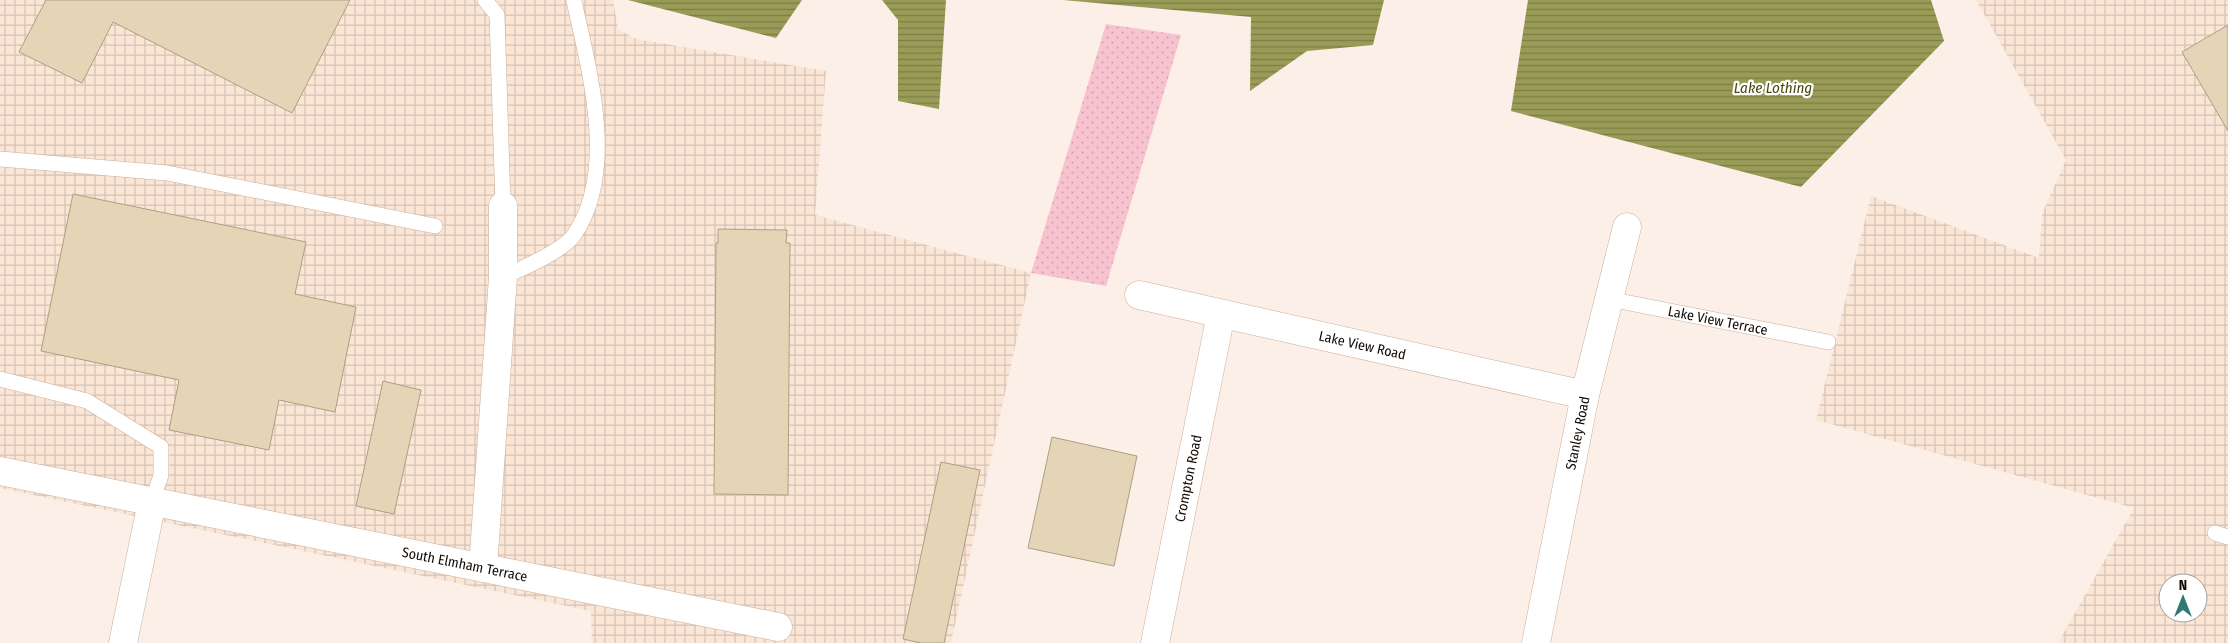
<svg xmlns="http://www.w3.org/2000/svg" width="2228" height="643" font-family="'Fira Sans Condensed',sans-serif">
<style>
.industrial{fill:url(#industrial-grid);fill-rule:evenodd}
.grass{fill:url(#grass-dots)}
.water{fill:url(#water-rules)}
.building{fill:#e4d5b7;stroke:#ae9f83}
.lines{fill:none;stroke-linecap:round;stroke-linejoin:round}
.service-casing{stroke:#ccaf9b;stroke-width:16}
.minor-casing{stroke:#ccaf9b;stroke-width:29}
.service{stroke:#fff;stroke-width:15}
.minor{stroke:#fff;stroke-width:28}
.labels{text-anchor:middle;stroke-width:4.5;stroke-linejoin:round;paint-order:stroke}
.street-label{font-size:14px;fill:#130a04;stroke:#fff}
.water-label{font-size:15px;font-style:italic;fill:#474712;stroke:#fff}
</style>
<defs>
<pattern id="industrial-grid" width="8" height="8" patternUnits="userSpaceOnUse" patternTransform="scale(1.25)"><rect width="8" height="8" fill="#fbe5d5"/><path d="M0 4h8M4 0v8" fill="none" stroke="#d6c3b5"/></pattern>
<pattern id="grass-dots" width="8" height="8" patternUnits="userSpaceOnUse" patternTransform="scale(1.25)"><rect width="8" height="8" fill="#f7c3ce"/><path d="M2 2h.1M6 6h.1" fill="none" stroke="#d3a6af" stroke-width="1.8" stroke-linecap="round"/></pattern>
<pattern id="water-rules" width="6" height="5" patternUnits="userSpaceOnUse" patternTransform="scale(1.25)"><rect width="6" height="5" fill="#999b56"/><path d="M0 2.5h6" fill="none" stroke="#7c7d45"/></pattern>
</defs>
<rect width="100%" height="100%" fill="#fbefe7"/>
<!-- industrial -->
<g class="industrial">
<polygon points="0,0 613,0 618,29 636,39 826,71 815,215 1031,273 951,643 592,643 591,611 0,488"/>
<path d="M 1976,0 L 2228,0 L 2228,643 L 2058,643 L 2134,508 L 1816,420 L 1871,196 L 2039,258 L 2042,214 L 2066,160 ZM 2168,583 L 2198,583 L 2198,613 L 2168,613 Z"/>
</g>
<!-- grass -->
<polygon class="grass" points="1106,24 1181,35 1106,286 1031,273"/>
<!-- water -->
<g class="water">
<polygon points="628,0 802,0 776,38"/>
<polygon points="882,0 946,0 939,109 898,101 898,20"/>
<polygon points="1063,0 1384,0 1373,45 1307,51 1250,91 1251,17"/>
<polygon points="1528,0 1931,0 1944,41 1801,187 1511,111"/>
</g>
<!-- building -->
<g class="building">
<polygon points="46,0 350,0 292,113 113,22 82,83 19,52"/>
<polygon points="2228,25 2228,131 2182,52"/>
<polygon points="73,194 306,242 295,294 356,307 335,412 279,400 269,450 169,430 179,380 41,351"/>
<polygon points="718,229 787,230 786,243 790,243 788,495 714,494 716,243 718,243"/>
<polygon points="383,381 421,390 394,514 356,506"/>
<polygon points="1052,437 1137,456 1114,566 1028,548"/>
<polygon points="941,462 980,470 944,643 921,643 903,639"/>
</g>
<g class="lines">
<!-- service casing -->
<g class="service-casing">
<g id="service">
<polyline points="485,0 497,15 503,206"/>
<polyline points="0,159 167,173 435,226"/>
<path d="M 503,277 C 521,269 563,251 574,235 C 618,171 589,70 574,1"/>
<path id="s1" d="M 1609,299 L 1828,342"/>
<polyline points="0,379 87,401 161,447 161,475 152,502"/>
<polyline points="2215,533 2228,537"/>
</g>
</g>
<!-- minor casing -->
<g class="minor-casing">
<g id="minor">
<path id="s2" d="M 1139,295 L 1585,395"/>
<path id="s3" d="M 0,471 L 778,627"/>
<polyline points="483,568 503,277 503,206"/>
<polyline points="123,643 152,502"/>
<path id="s4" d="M 1155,643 L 1221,314"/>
<path id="s5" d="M 1536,643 L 1585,395 L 1627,227"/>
</g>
</g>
<!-- service -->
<use href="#service" class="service"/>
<!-- minor -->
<use href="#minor" class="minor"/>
</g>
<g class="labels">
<!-- street labels -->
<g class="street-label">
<text dy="5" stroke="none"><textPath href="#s1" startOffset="111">Lake View Terrace</textPath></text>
<text dy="5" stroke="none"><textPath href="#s2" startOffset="229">Lake View Road</textPath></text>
<text dy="5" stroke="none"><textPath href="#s5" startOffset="214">Stanley Road</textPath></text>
<text dy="5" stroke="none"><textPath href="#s4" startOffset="168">Crompton Road</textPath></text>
<text dy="5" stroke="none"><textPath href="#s3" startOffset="474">South Elmham Terrace</textPath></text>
</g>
<!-- water labels -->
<g class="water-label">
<text x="1773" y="93">Lake Lothing</text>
</g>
</g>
<!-- north arrow -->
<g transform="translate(2183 598)"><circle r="24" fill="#ffffff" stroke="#a19d9b"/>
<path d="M0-4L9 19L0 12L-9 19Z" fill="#317a74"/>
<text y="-8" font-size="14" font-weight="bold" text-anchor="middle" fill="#130a04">N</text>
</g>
</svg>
